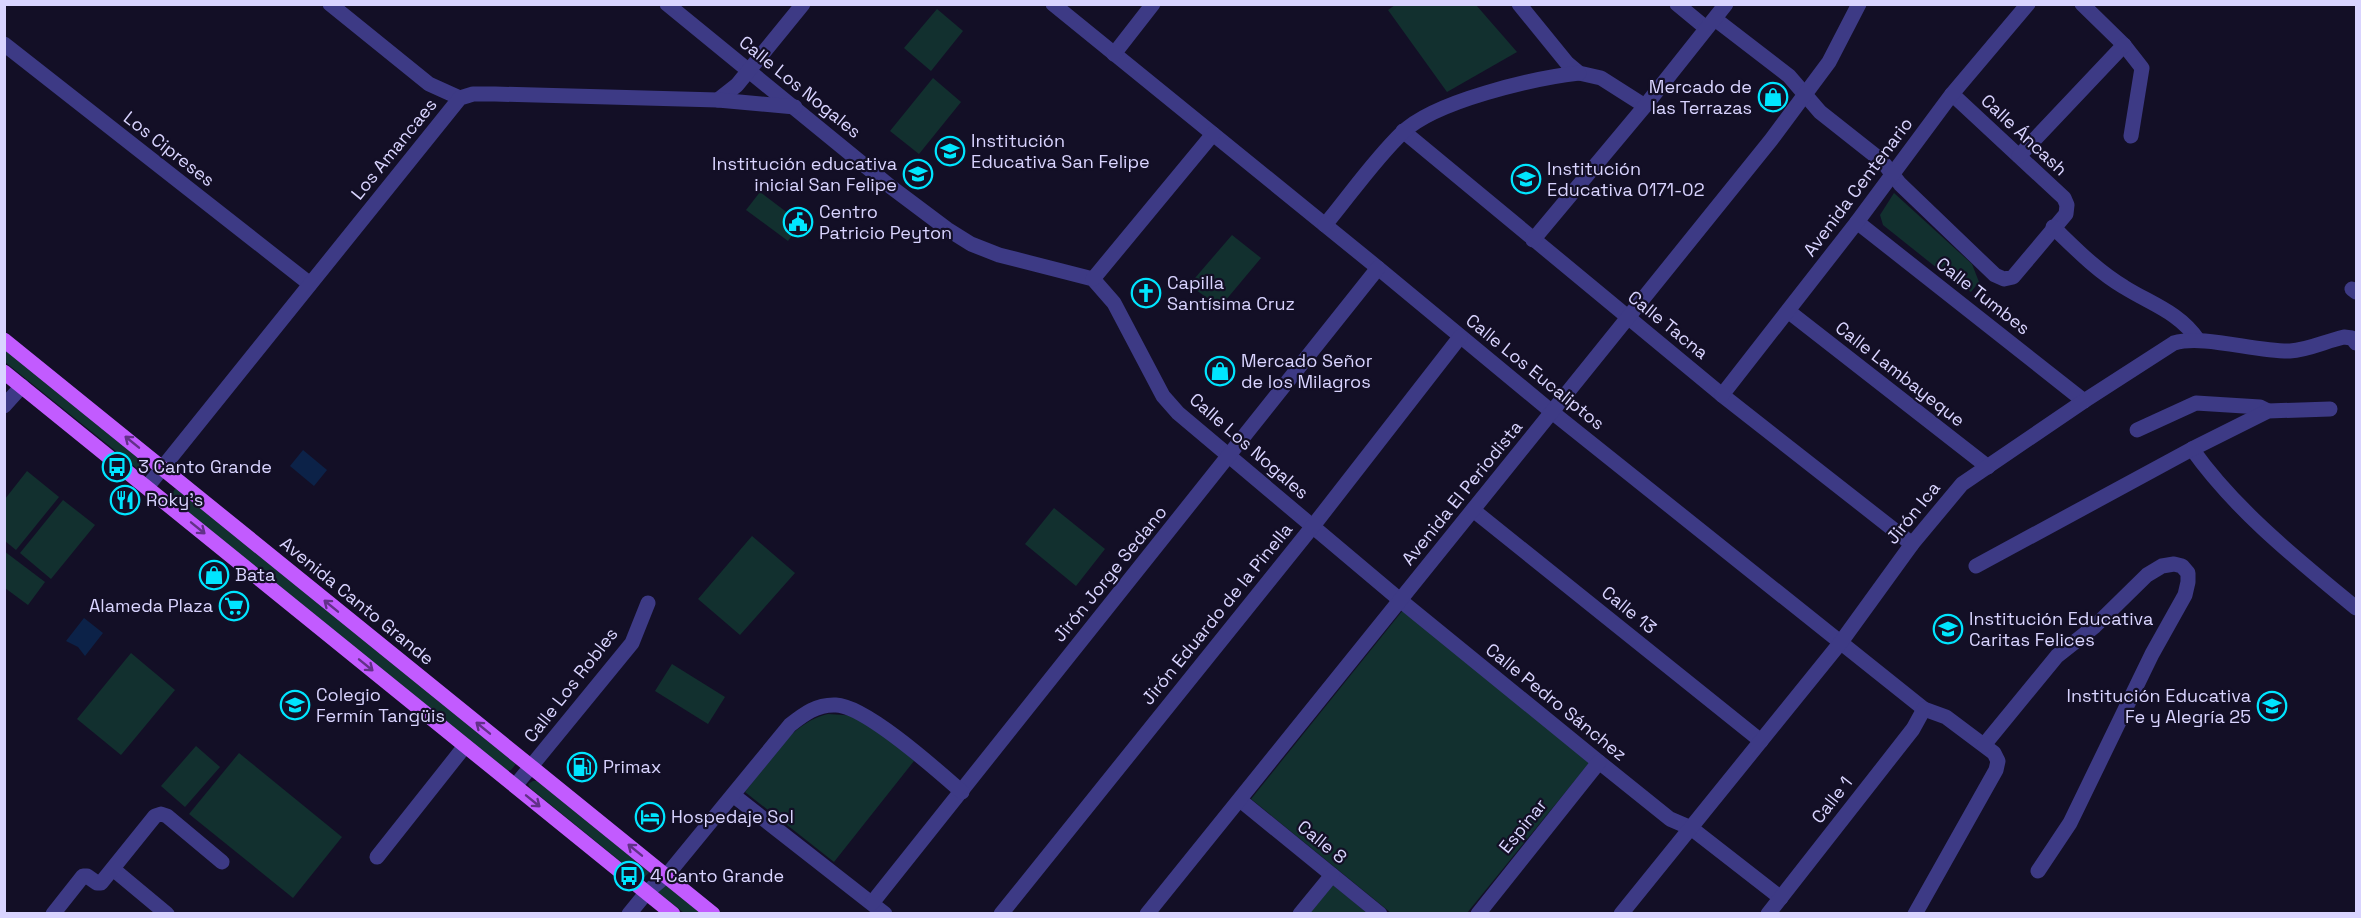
<svg xmlns="http://www.w3.org/2000/svg" width="2361" height="918" font-family="'Space Grotesk',sans-serif">
<style>
.green{fill:#12302f}
.water{fill:#0c2248}
.lines{fill:none;stroke-linecap:round;stroke-linejoin:round}
.minor{stroke:#3d3a85;stroke-width:15}
.major{stroke:#c25bff;stroke-width:15}
.oneway{stroke:#623188}
.labels{text-anchor:middle;stroke-width:4.5;stroke-linejoin:round;paint-order:stroke}
.street-label{font-size:18px;fill:#d9d4ff;stroke:#130f26}
.poi-label{font-size:18px;fill:#d9d4ff;stroke:#130f26;text-anchor:start}
</style>
<rect width="100%" height="100%" fill="#130f26"/>
<!-- green -->
<g class="green">
<polygon points="1395,5 1476,5 1517,52 1447,92 1388,10"/>
<polygon points="937,9 963,31 931,71 904,48"/>
<polygon points="933,78 961,102 919,154 890,131"/>
<polygon points="760,192 801,223 788,241 746,210"/>
<polygon points="1894,193 1972,264 1979,282 1971,292 1957,284 1883,225 1880,215"/>
<polygon points="1232,235 1261,258 1220,307 1189,285"/>
<polygon points="4,345 144,460 143,466 138,469 5,362"/>
<polygon points="27,471 59,497 16,550 5,541 5,499"/>
<polygon points="180,488 516,764 511,770 507,771 171,498 171,495 175,489"/>
<polygon points="63,500 95,525 51,579 20,553"/>
<polygon points="1054,508 1105,549 1076,586 1025,544"/>
<polygon points="752,536 795,573 740,635 698,599"/>
<polygon points="4,551 45,582 28,605 5,588"/>
<polygon points="1403,610 1590,762 1467,913 1391,913 1251,799"/>
<polygon points="131,653 175,690 121,755 77,719"/>
<polygon points="672,664 725,697 708,724 655,691"/>
<path d="M 828,714 L 858,716 L 892,740 L 914,761 L 834,862 L 745,792 C 768,762 790,723 828,714 Z"/>
<polygon points="196,746 220,767 185,807 161,786"/>
<polygon points="239,753 342,837 293,898 189,814"/>
<polygon points="533,781 539,781 650,872 642,879 530,788 528,784"/>
<polygon points="668,884 705,913 684,913 656,891"/>
<polygon points="1333,885 1367,913 1309,914"/>
</g>
<!-- water -->
<g class="water">
<polygon points="303,450 327,470 314,486 290,466"/>
<polygon points="84,618 103,633 85,656 78,647 66,641"/>
</g>
<g class="lines">
<!-- minor -->
<g class="minor">
<polyline points="330,4 429,84 460,98"/>
<polyline points="667,4 891,187 947,229 971,244 999,255 1093,279 1114,303 1163,396 1178,413 1400,600 1599,762 1670,819 1691,828 1781,898"/>
<polyline points="1053,4 1378,268 1552,412 1924,709 1946,717 1994,753 1998,761 1996,770 1915,914"/>
<polyline points="1519,4 1567,63 1579,73 1601,78 1645,106"/>
<polyline points="1677,4 1706,28"/>
<polyline points="2082,4 2124,45 2142,68 2131,136"/>
<polyline points="1715,19 1789,76 1820,112 1882,161 1900,184 1995,275 2004,279 2013,277 2066,214 2067,205 2064,198 1952,94"/>
<polyline points="4,44 310,284"/>
<polyline points="1114,54 1153,4"/>
<polyline points="718,100 737,85 803,4"/>
<polyline points="1403,131 1722,395 1912,544"/>
<polyline points="2019,156 2124,45"/>
<polyline points="1857,222 2084,401"/>
<path d="M 1325,225 C 1350,195 1374,160 1402,133 C 1434,101 1535,78 1579,73"/>
<path d="M 2053,227 C 2076,249 2097,271 2124,287 C 2151,304 2179,312 2198,340"/>
<polyline points="1533,240 1645,106 1726,4"/>
<polyline points="1093,279 1213,134"/>
<polyline points="2352,289 2356,292"/>
<polyline points="1788,311 1988,467"/>
<polyline points="1722,395 1857,222 1952,94 2028,4"/>
<polyline points="4,406 22,386"/>
<polyline points="2137,430 2196,403 2260,407 2268,411"/>
<path d="M 2192,449 C 2236,511 2298,560 2356,608"/>
<polyline points="147,487 460,98 473,94 495,94 718,100 795,107"/>
<polyline points="1473,510 1761,741"/>
<polyline points="1976,566 2192,449 2268,411 2330,409"/>
<polyline points="1984,745 2057,656 2095,626 2147,575 2162,566 2174,564 2182,566 2188,573 2188,582 2185,595 2152,654 2070,823 2038,871"/>
<polyline points="515,786 632,643 648,603"/>
<polyline points="733,795 885,914"/>
<polyline points="1240,800 1380,914"/>
<polyline points="377,857 465,746"/>
<polyline points="113,869 167,914"/>
<polyline points="872,903 1378,268"/>
<polyline points="53,914 83,876 87,876 97,883 101,883 155,816 161,814 167,816 222,862"/>
<path d="M 629,914 L 647,892 L 667,875 L 790,725 C 804,714 817,704 836,705 C 866,706 938,771 962,792"/>
<polyline points="1001,914 1313,526 1460,337"/>
<polyline points="1147,914 1771,140 1829,62 1859,4"/>
<polyline points="1300,914 1332,875"/>
<polyline points="1478,914 1599,762"/>
<path d="M 1621,914 L 1841,642 L 1912,544 L 1962,484 L 2084,401 L 2174,343 C 2203,334 2256,352 2290,351 C 2308,350 2326,341 2344,337 L 2352,338 L 2356,343"/>
<polyline points="1768,914 1913,729 1924,709"/>
</g>
<!-- major -->
<g class="major">
<polyline points="4,340 713,914"/>
<polyline points="4,372 673,914"/>
</g>
</g>
<!-- one-way arrows -->
<defs><path id="oneway-shaft" d="M-6 0H5M1.5-3L5.5 0L1.5 3" fill="none" stroke-width="1.6" stroke-linecap="round" stroke-linejoin="round" transform="scale(1.5)"/></defs>
<g class="oneway">
<use href="#oneway-shaft" transform="translate(132 442) rotate(-141)"/>
<use href="#oneway-shaft" transform="translate(198 528) rotate(39)"/>
<use href="#oneway-shaft" transform="translate(331 606) rotate(-141)"/>
<use href="#oneway-shaft" transform="translate(366 665) rotate(39)"/>
<use href="#oneway-shaft" transform="translate(483 728) rotate(-141)"/>
<use href="#oneway-shaft" transform="translate(533 801) rotate(39)"/>
<use href="#oneway-shaft" transform="translate(635 850) rotate(-141)"/>
</g>
<!-- icons -->
<defs>
<g id="shop-ring" transform="scale(1.5)"><circle r="9.5" fill="#130f26" stroke="#00e5ff" stroke-width="1.5"/><path d="M-5-2.5h2.3a2.7 3.5 0 0 1 5.4 0H5L5.5 6h-11ZM-1.5-2.5h3a1.5 2.3 0 0 0-3 0Z" fill="#00e5ff"/></g>
<g id="school-ring" transform="scale(1.5)"><circle r="9.5" fill="#130f26" stroke="#00e5ff" stroke-width="1.5"/><path d="M0-5L7-2L0 1L-7-2ZM-4 1L0 2.5L4 1V4Q0 6-4 4Z" fill="#00e5ff"/></g>
<g id="civic-ring" transform="scale(1.5)"><circle r="9.5" fill="#130f26" stroke="#00e5ff" stroke-width="1.5"/><path d="M-.6-6.5H3V-4.5H.6V-3L4-1V1h2V6H-6V1h2V-1L-.6-3ZM-1.2 2.5V6h2.4V2.5Z" fill="#00e5ff"/></g>
<g id="church-ring" transform="scale(1.5)"><circle r="9.5" fill="#130f26" stroke="#00e5ff" stroke-width="1.5"/><path d="M-1.2-6h2.4v3.5h3.3v2.4h-3.3V6h-2.4V-.1h-3.3v-2.4h3.3Z" fill="#00e5ff"/></g>
<g id="bus-ring" transform="scale(1.5)"><circle r="9.5" fill="#130f26" stroke="#00e5ff" stroke-width="1.5"/><path d="M-5-6H5V4H4V6H2V4H-2V6H-4V4H-5ZM-3.5-4V0h7V-4ZM-3.5 1.2v1.5H-2V1.2ZM2 1.2v1.5H3.5V1.2Z" fill="#00e5ff"/></g>
<g id="restaurant-ring" transform="scale(1.5)"><circle r="9.5" fill="#130f26" stroke="#00e5ff" stroke-width="1.5"/><path d="M-5-6h1v4h1v-4h1v4h1v-4h1v5L-1.5 .5V6h-2V.5L-5-1ZM5-6V6H3V1.5H1.5Q1.5-4 5-6Z" fill="#00e5ff"/></g>
<g id="supermarket-ring" transform="scale(1.5)"><circle r="9.5" fill="#130f26" stroke="#00e5ff" stroke-width="1.5"/><path d="M-6-5.5h2.5l.6 2H6L4.5 2H-2.5L-4.4-4H-6ZM-1.5 3.2a1.3 1.3 0 1 0 .1 0ZM3 3.2a1.3 1.3 0 1 0 .1 0Z" fill="#00e5ff"/></g>
<g id="fuel-ring" transform="scale(1.5)"><circle r="9.5" fill="#130f26" stroke="#00e5ff" stroke-width="1.5"/><path d="M-5.5-6h7V0h2V4h1.3V-2.5L3-4.5l.8-.8L6-3V5H2.5V1h-1V6h-7ZM-4.2-4.7v3.2H.2V-4.7Z" fill="#00e5ff"/></g>
<g id="hotel-ring" transform="scale(1.5)"><circle r="9.5" fill="#130f26" stroke="#00e5ff" stroke-width="1.5"/><path d="M-6-4.5h1.5V1H6V5H4.5V3h-9V5H-6ZM-4 0a1.8 1.8 0 1 1 3.6 0ZM.5 0V-2.5h3Q6-2.5 6 0Z" fill="#00e5ff"/></g>
</defs>
<g fill-rule="evenodd">
<use href="#shop-ring" x="1773" y="97"/>
<use href="#school-ring" x="950" y="151"/>
<use href="#school-ring" x="918" y="174"/>
<use href="#school-ring" x="1526" y="179"/>
<use href="#civic-ring" x="798" y="222"/>
<use href="#church-ring" x="1146" y="293"/>
<use href="#shop-ring" x="1220" y="371"/>
<use href="#bus-ring" x="117" y="467"/>
<use href="#restaurant-ring" x="125" y="500"/>
<use href="#shop-ring" x="214" y="575"/>
<use href="#supermarket-ring" x="234" y="606"/>
<use href="#school-ring" x="1948" y="629"/>
<use href="#school-ring" x="295" y="705"/>
<use href="#school-ring" x="2272" y="706"/>
<use href="#fuel-ring" x="582" y="767"/>
<use href="#hotel-ring" x="650" y="817"/>
<use href="#bus-ring" x="629" y="876"/>
</g>
<g class="labels">
<!-- street labels -->
<g class="street-label">
<text transform="translate(800 87) rotate(39)" y="6">Calle Los Nogales</text>
<text transform="translate(2024 135) rotate(43)" y="6">Calle Áncash</text>
<text transform="translate(169 149) rotate(38)" y="6">Los Cipreses</text>
<text transform="translate(394 149) rotate(-51)" y="6">Los Amancaes</text>
<text transform="translate(1858 187) rotate(-53)" y="6">Avenida Centenario</text>
<text transform="translate(1983 296) rotate(38)" y="6">Calle Tumbes</text>
<text transform="translate(1668 325) rotate(39)" y="6">Calle Tacna</text>
<text transform="translate(1535 372) rotate(39)" y="6">Calle Los Eucaliptos</text>
<text transform="translate(1900 374) rotate(38)" y="6">Calle Lambayeque</text>
<text transform="translate(1249 446) rotate(41)" y="6">Calle Los Nogales</text>
<text transform="translate(1462 493) rotate(-51)" y="6">Avenida El Periodista</text>
<text transform="translate(1913 513) rotate(-51)" y="6">Jirón Ica</text>
<text transform="translate(1110 574) rotate(-51)" y="6">Jirón Jorge Sedano</text>
<text transform="translate(357 601) rotate(39)" y="6">Avenida Canto Grande</text>
<text transform="translate(1629 610) rotate(39)" y="6">Calle 13</text>
<text transform="translate(1217 614) rotate(-51)" y="6">Jirón Eduardo de la Pinella</text>
<text transform="translate(571 685) rotate(-52)" y="6">Calle Los Robles</text>
<text transform="translate(1556 702) rotate(39)" y="6">Calle Pedro Sánchez</text>
<text transform="translate(1832 800) rotate(-52)" y="6">Calle 1</text>
<text transform="translate(1523 826) rotate(-51)" y="6">Espinar</text>
<text transform="translate(1322 842) rotate(39)" y="6">Calle 8</text>
</g>
<!-- poi labels -->
<g class="poi-label">
<text x="1752" y="93" text-anchor="end">Mercado de<tspan x="1752" dy="21">las Terrazas</tspan></text>
<text x="971" y="147">Institución<tspan x="971" dy="21">Educativa San Felipe</tspan></text>
<text x="897" y="170" text-anchor="end">Institución educativa<tspan x="897" dy="21">inicial San Felipe</tspan></text>
<text x="1547" y="175">Institución<tspan x="1547" dy="21">Educativa 0171-02</tspan></text>
<text x="819" y="218">Centro<tspan x="819" dy="21">Patricio Peyton</tspan></text>
<text x="1167" y="289">Capilla<tspan x="1167" dy="21">Santísima Cruz</tspan></text>
<text x="1241" y="367">Mercado Señor<tspan x="1241" dy="21">de los Milagros</tspan></text>
<text x="138" y="473">3 Canto Grande</text>
<text x="146" y="506">Roky's</text>
<text x="235" y="581">Bata</text>
<text x="213" y="612" text-anchor="end">Alameda Plaza</text>
<text x="1969" y="625">Institución Educativa<tspan x="1969" dy="21">Caritas Felices</tspan></text>
<text x="316" y="701">Colegio<tspan x="316" dy="21">Fermín Tangüis</tspan></text>
<text x="2251" y="702" text-anchor="end">Institución Educativa<tspan x="2251" dy="21">Fe y Alegría 25</tspan></text>
<text x="603" y="773">Primax</text>
<text x="671" y="823">Hospedaje Sol</text>
<text x="650" y="882">4 Canto Grande</text>
</g>
</g>
<!-- border -->
<rect width="2361" height="918" fill="none" stroke="#d9d4ff" stroke-width="12"/>
</svg>
